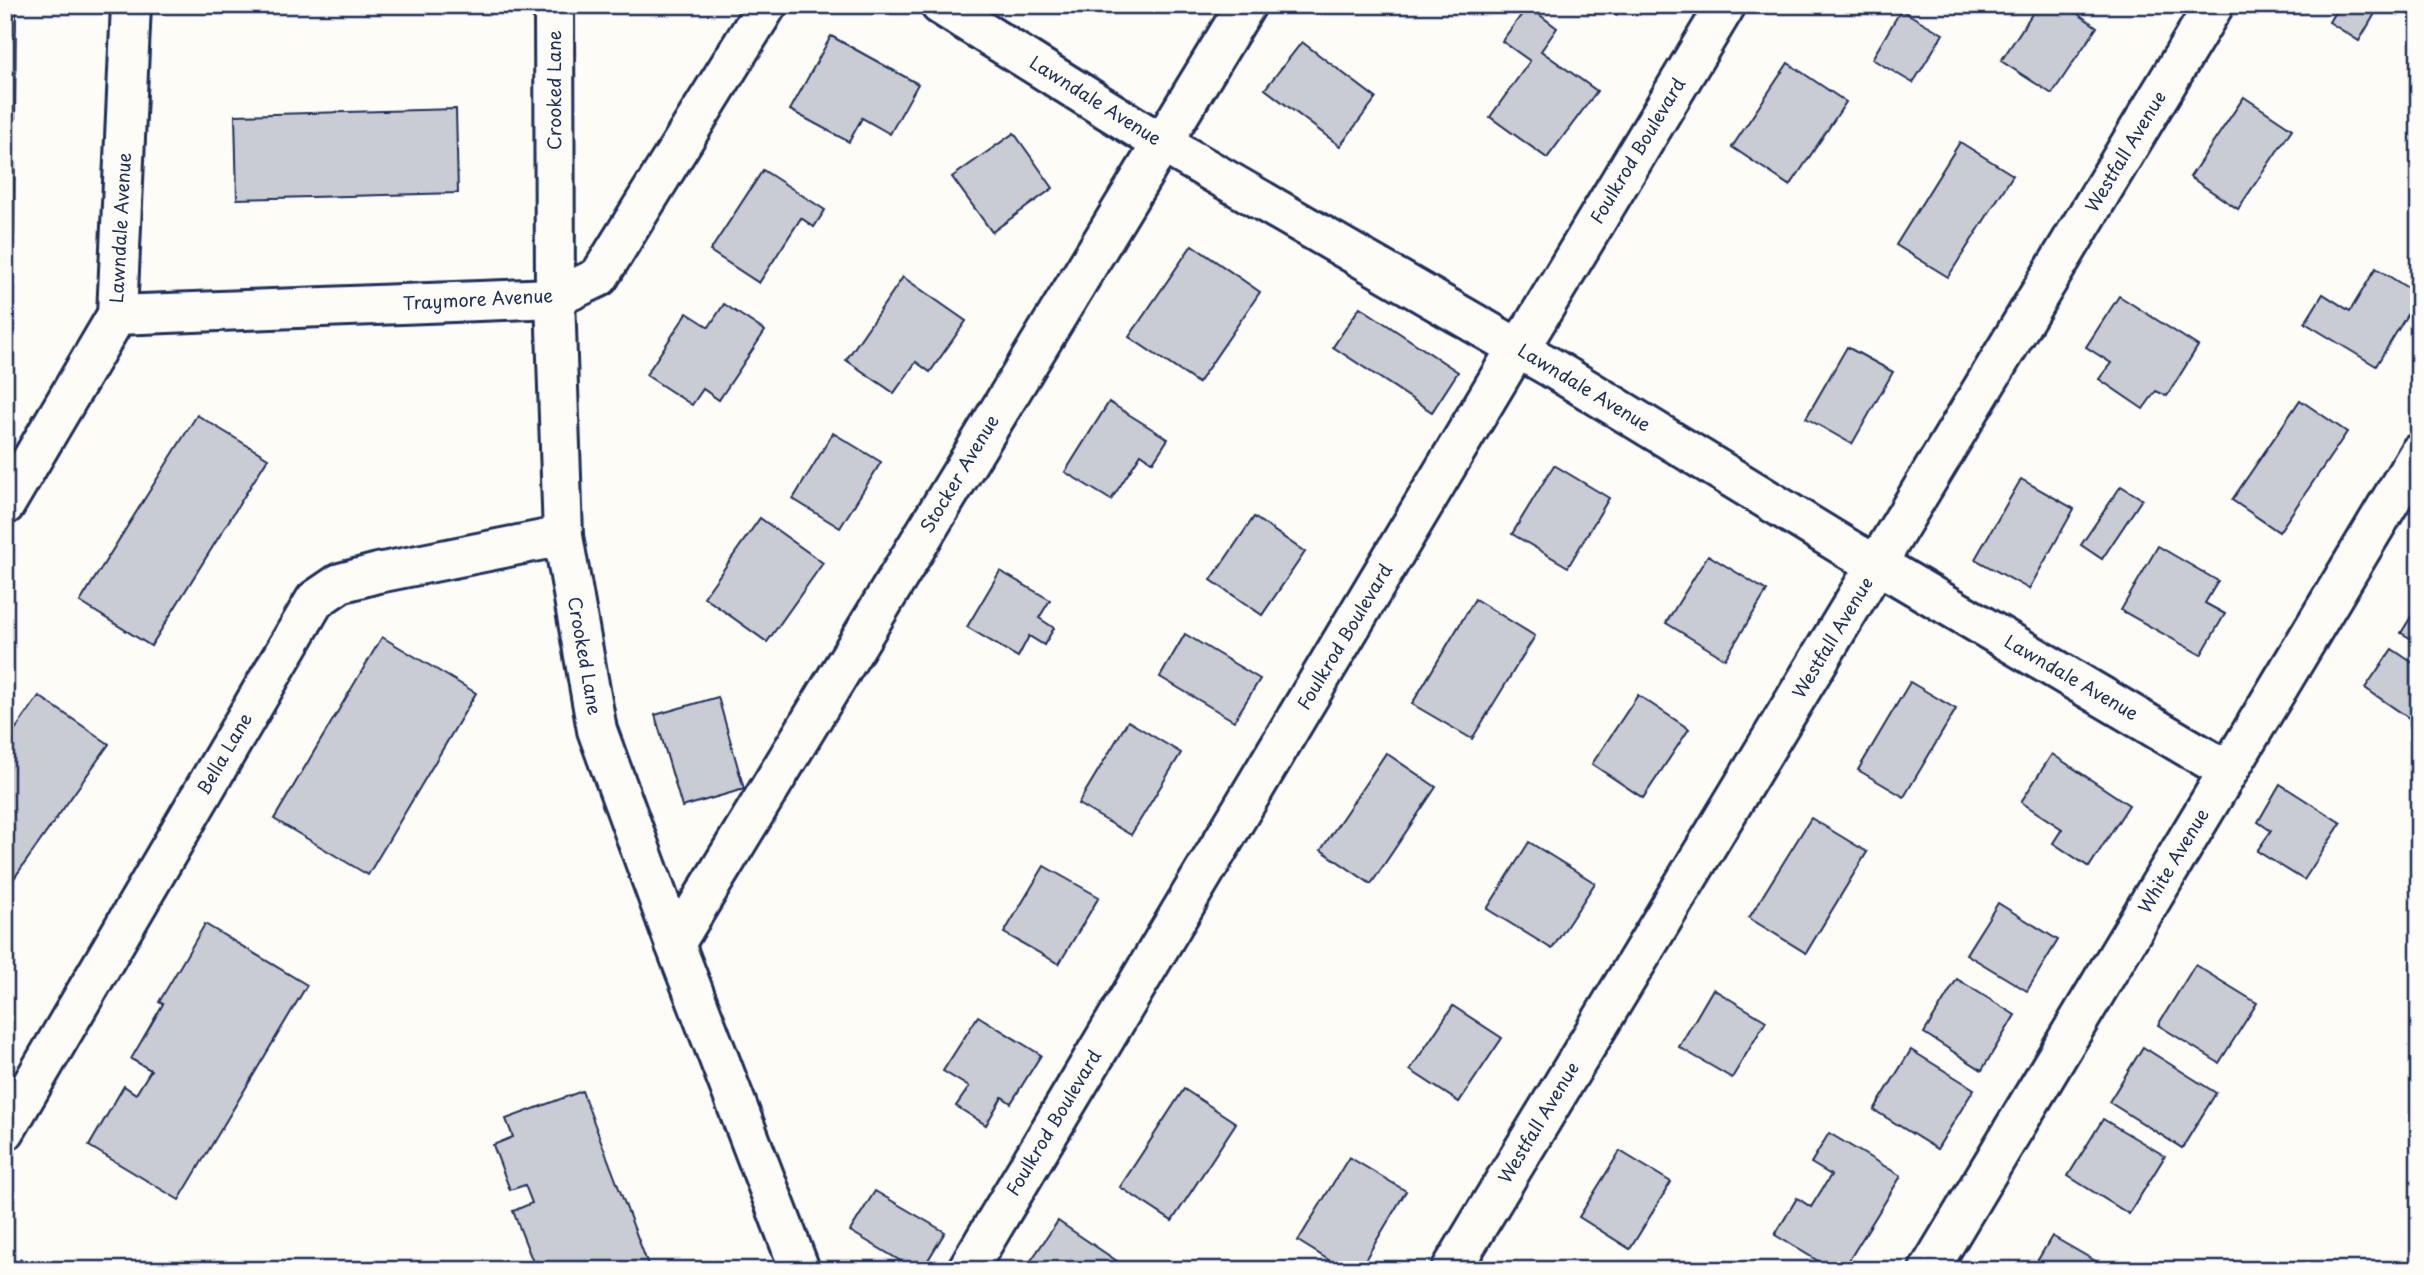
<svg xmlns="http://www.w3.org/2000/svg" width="2424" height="1275" font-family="'Playpen Sans',sans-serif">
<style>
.building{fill:#c9ccd3;stroke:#1b2f5e;stroke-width:2}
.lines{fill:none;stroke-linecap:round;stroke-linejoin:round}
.street-casing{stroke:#1b2f5e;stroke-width:44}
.secondary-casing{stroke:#1b2f5e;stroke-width:44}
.street{stroke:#fdfcf7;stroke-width:38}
.secondary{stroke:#fdfcf7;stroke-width:38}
.labels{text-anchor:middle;stroke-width:5;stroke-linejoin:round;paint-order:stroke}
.street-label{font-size:18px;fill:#1b2f5e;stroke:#fdfcf7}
</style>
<rect width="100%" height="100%" fill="#fdfcf7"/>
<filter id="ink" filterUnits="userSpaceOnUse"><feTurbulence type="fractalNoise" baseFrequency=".0143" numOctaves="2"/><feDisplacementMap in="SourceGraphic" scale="14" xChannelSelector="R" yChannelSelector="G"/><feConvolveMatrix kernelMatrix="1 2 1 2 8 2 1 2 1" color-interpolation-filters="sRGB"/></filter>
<g filter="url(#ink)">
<!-- building -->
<g class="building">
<polygon points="1603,5 1624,5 1616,15"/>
<polygon points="2038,5 2065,5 2097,27 2052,94 2001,61"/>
<polygon points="2339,5 2380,5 2359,41 2329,22"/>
<polygon points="1528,6 1557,28 1541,51 1597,91 1547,158 1490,117 1530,61 1502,41"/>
<polygon points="1901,10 1943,34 1913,83 1872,59"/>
<polygon points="5,13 16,13 14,235 5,235"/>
<polygon points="831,36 918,84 890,134 862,118 849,142 790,110"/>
<polygon points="1302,42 1376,98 1340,146 1265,89"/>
<polygon points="1788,63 1846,102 1790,186 1732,147"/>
<polygon points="2244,97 2292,129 2238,209 2190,177"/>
<polygon points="456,109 458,193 237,199 235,115"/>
<polygon points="1014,133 1053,188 992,232 952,177"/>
<polygon points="1960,142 2013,175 1948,277 1896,245"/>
<polygon points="2419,157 2419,171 2412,167"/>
<polygon points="763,170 825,210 814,227 801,218 759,283 710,251"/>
<polygon points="1192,245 1260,292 1198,383 1129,337"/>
<polygon points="2376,268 2419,295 2376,366 2305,323 2323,294 2350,311"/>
<polygon points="903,277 966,321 930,372 916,362 894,393 846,360"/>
<polygon points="2119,296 2198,346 2167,396 2156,391 2143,409 2099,379 2111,363 2086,347"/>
<polygon points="724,304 765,331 719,400 703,389 692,405 646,375 687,313 709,327"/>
<polygon points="1360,307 1458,372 1432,412 1333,347"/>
<polygon points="1847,347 1893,372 1852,444 1806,418"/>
<polygon points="2300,400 2347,432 2279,532 2232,500"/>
<polygon points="1109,402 1168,439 1153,462 1141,454 1111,500 1065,472"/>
<polygon points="197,415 268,458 151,646 80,602"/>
<polygon points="833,433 881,462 840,528 793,499"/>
<polygon points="1554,465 1609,498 1568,567 1512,534"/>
<polygon points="2021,479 2074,509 2029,589 1975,559"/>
<polygon points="2121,486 2142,499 2102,559 2081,545"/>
<polygon points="1254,517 1305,552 1262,615 1211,580"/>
<polygon points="760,518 823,563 767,642 704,597"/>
<polygon points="2158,546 2218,581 2205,603 2225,614 2201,655 2121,610"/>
<polygon points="1708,555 1767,591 1725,659 1666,623"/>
<polygon points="1000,571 1050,600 1039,618 1054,628 1044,645 1029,636 1018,657 967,627"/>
<polygon points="1475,599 1535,636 1472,739 1412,704"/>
<polygon points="2419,604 2419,643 2401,633"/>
<polygon points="1185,634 1260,679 1234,721 1160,677"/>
<polygon points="382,637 476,693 368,875 274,819"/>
<polygon points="2392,649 2419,667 2419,704 2409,718 2365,688"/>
<polygon points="1910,682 1956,709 1904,797 1858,770"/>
<polygon points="1638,695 1689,729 1643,798 1592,764"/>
<polygon points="39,696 109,744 5,891 5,744"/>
<polygon points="718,697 744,789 682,807 655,715"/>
<polygon points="1128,721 1181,753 1131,835 1078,804"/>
<polygon points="1386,753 1436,787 1371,884 1321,850"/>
<polygon points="2052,754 2129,805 2089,867 2053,843 2062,829 2021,802"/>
<polygon points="2280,784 2341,823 2304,880 2257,851 2271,831 2258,822"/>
<polygon points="1811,818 1867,852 1806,953 1749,918"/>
<polygon points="1529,842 1595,883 1552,949 1487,909"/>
<polygon points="1044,866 1099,897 1059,964 1004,933"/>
<polygon points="1998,903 2058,940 2027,991 1966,954"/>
<polygon points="205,924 307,985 179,1200 89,1146 124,1086 136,1094 151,1070 131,1059 163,1004 159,1002"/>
<polygon points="2195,965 2257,1003 2219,1063 2158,1025"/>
<polygon points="1957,979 2015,1015 1982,1070 1924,1033"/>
<polygon points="1713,989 1766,1021 1732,1078 1679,1047"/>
<polygon points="1453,1006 1502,1038 1459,1102 1410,1070"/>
<polygon points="978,1016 1041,1055 1011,1103 1002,1097 986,1125 956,1106 969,1087 943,1071"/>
<polygon points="2143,1047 2216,1093 2182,1148 2109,1102"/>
<polygon points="1911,1050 1974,1089 1937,1149 1874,1110"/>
<polygon points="1184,1089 1236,1123 1172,1221 1120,1187"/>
<polygon points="582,1091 650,1270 540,1270 537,1261 533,1262 513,1211 532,1203 525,1185 510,1190 493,1145 513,1137 506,1119"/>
<polygon points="2103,1119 2165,1156 2129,1214 2068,1176"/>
<polygon points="1829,1133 1901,1176 1843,1270 1833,1270 1775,1235 1797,1198 1811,1207 1831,1175 1811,1163"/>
<polygon points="1620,1151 1671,1182 1630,1249 1579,1217"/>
<polygon points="1349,1157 1406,1191 1359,1270 1345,1270 1298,1241"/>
<polygon points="875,1191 945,1232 922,1270 916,1270 850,1231"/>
<polygon points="1058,1221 1117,1261 1111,1270 1041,1270 1030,1262"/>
<polygon points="2052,1236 2111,1270 2032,1270"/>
<polygon points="21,1259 37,1270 14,1270"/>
</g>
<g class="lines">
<!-- street casing -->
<g class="street-casing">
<g id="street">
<polyline points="940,5 1143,132 1552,368 1855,553 1898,576 2228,771"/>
<polyline points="117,315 555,298 599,277 767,5"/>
<polyline points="5,505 117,315 131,5"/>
<polyline points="675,944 1246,5"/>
<polyline points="5,1131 315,600 340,583 378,573 563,536"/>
<polyline points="967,1270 1517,348 1532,328 1726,5"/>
<polyline points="1451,1270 2214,5"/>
<polyline points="1929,1270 2419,453"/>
</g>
</g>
<!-- secondary casing -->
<g class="secondary-casing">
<polyline id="secondary" points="554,5 555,298 563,536 597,730 675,944 800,1270"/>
</g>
<!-- street -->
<use href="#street" class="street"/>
<!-- secondary -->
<use href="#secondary" class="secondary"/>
</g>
</g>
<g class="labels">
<!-- street labels -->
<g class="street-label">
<text transform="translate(555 90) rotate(-90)" y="6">Crooked Lane</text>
<text transform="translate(1095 101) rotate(32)" y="6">Lawndale Avenue</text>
<text transform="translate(1638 151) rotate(-59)" y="6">Foulkrod Boulevard</text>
<text transform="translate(2126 152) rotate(-59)" y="6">Westfall Avenue</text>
<text transform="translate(121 228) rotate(-87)" y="6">Lawndale Avenue</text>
<text transform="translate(478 300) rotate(-3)" y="6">Traymore Avenue</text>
<text transform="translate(1584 388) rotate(31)" y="6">Lawndale Avenue</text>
<text transform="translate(960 474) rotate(-59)" y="6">Stocker Avenue</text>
<text transform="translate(1345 637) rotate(-59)" y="6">Foulkrod Boulevard</text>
<text transform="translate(1833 638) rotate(-59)" y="6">Westfall Avenue</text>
<text transform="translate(584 656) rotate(80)" y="6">Crooked Lane</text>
<text transform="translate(2071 678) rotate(30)" y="6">Lawndale Avenue</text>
<text transform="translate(225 754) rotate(-60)" y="6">Bella Lane</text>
<text transform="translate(2174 861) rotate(-59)" y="6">White Avenue</text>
<text transform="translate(1054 1123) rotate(-59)" y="6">Foulkrod Boulevard</text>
<text transform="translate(1539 1123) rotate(-59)" y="6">Westfall Avenue</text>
</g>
</g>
<!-- margin -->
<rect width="2424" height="1275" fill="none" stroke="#fdfcf7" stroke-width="28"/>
<rect x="14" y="14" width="2396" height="1247" fill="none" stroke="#1b2f5e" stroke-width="2.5" filter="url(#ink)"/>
</svg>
